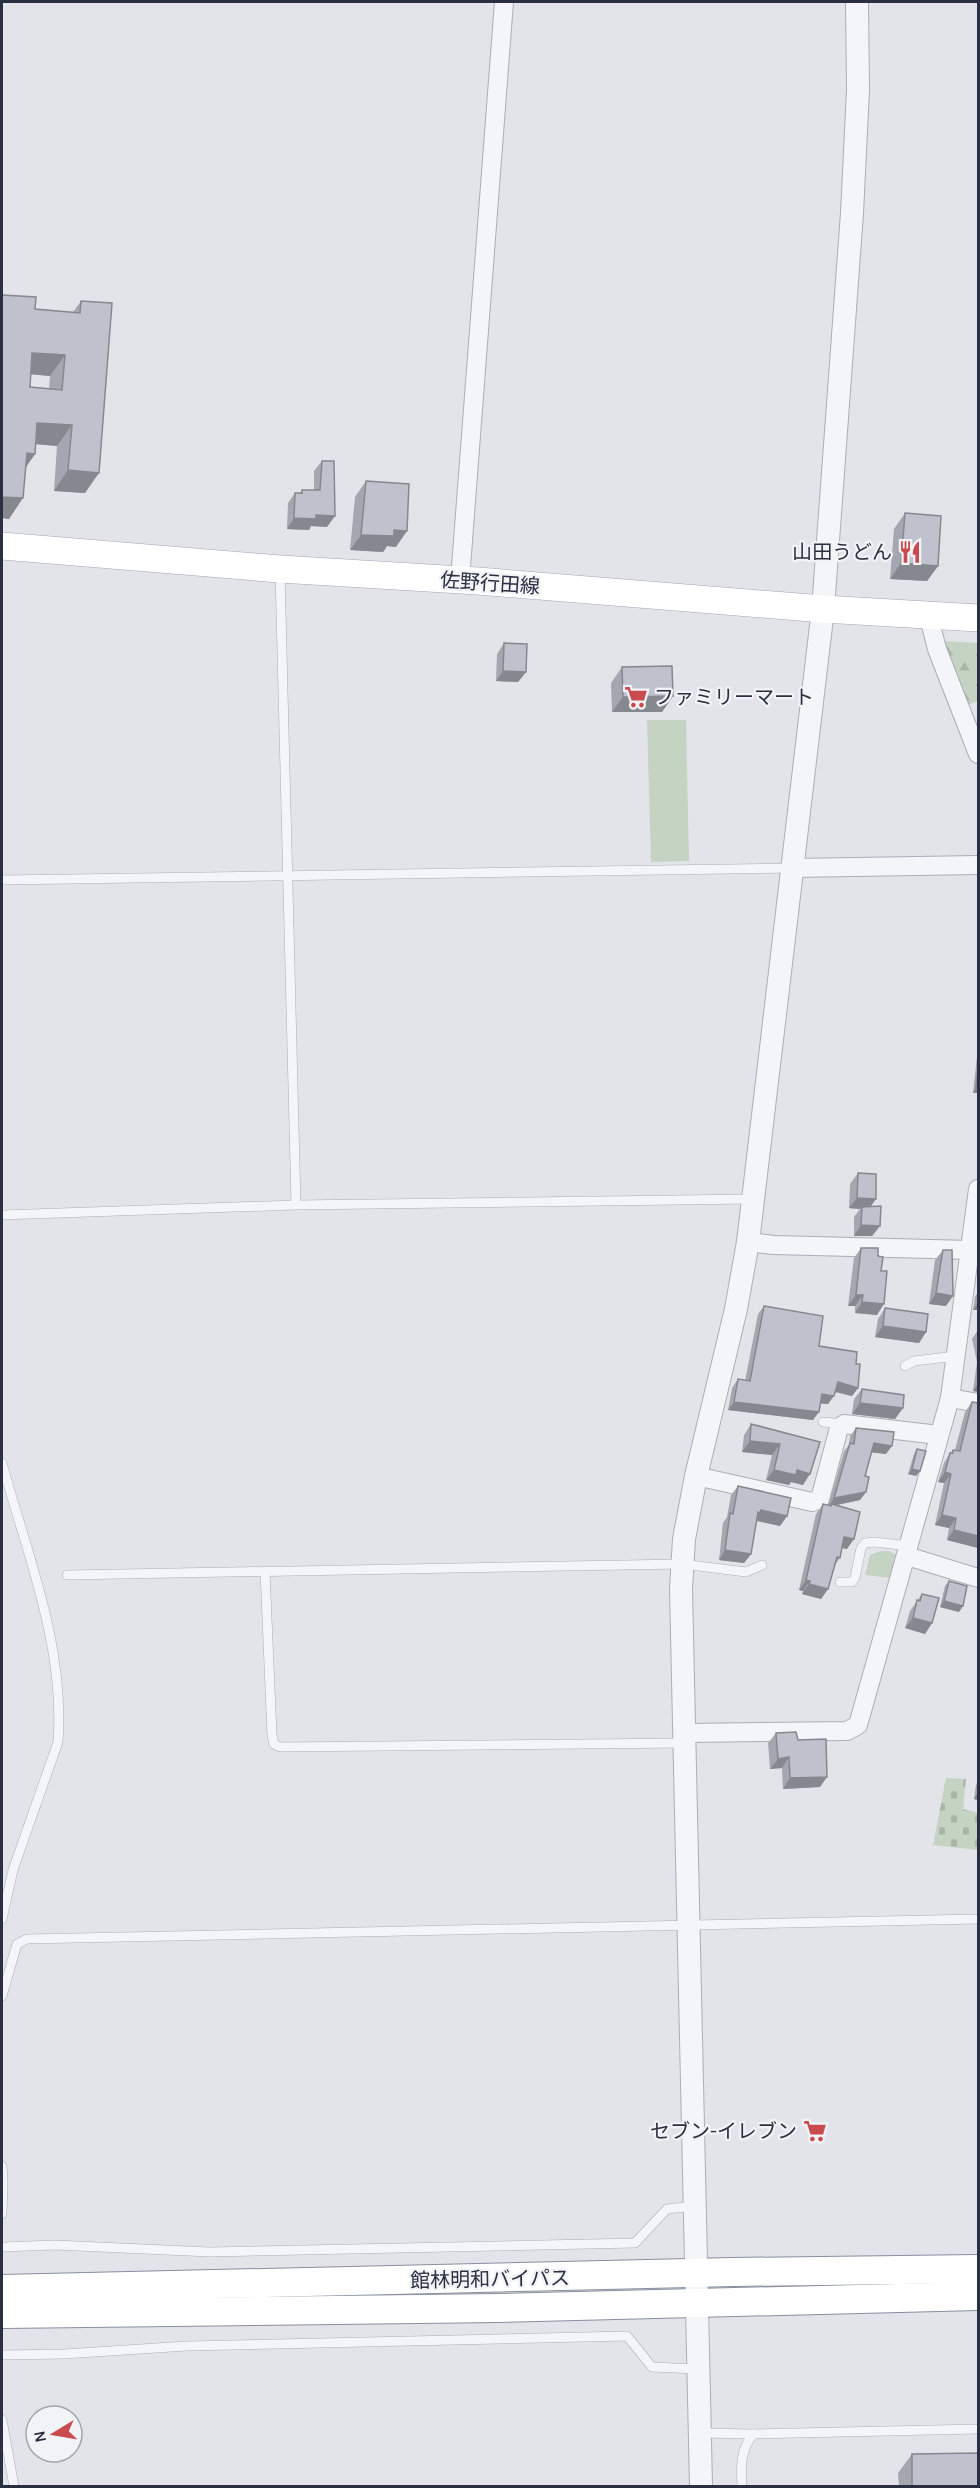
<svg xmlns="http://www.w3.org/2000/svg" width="980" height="2488" font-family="Karla,'Noto Sans JP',sans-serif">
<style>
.green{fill:#c5d3c3}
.forest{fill:url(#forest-firs)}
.cemetery{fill:url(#cemetery-stones)}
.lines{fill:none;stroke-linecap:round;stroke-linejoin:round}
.service-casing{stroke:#abaeb7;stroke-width:10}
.minor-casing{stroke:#abaeb7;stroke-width:20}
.tertiary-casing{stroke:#abaeb7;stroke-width:24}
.primary-casing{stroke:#a1a6b5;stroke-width:28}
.trunk-casing{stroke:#898fa0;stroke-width:30}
.service{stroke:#f4f5f8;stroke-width:9}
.minor{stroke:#f4f5f8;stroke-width:18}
.tertiary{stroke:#f4f5f8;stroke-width:22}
.primary{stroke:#fff;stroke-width:27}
.trunk{stroke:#fff;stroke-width:28}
.wall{fill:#a4a7af;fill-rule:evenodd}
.shaded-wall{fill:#86888f}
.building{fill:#bfc2cc;stroke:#86888f;stroke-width:1.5;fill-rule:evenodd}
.labels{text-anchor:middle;stroke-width:4.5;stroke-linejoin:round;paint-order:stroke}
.poi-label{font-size:20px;fill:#2a2f41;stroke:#f1f3f7;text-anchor:end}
.street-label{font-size:20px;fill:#2a2f41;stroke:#f1f3f7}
</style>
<defs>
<pattern id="forest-firs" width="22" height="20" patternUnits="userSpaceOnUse" patternTransform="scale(1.5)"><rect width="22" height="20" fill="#c5d3c3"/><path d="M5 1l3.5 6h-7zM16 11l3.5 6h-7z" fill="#a9b5a9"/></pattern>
<pattern id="cemetery-stones" width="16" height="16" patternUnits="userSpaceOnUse" patternTransform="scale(1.5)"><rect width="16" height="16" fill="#c5d3c3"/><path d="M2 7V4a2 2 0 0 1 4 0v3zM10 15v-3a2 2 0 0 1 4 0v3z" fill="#a9b5a9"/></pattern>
</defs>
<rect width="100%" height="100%" fill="#e2e4ea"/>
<!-- green -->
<g class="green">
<polygon points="647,720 686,720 689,861 651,862"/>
<polygon points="881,1551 889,1551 896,1555 891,1578 865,1575 870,1555"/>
</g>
<!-- forest -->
<polygon class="forest" points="942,641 978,643 978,701 967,705"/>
<!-- cemetery -->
<polygon class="cemetery" points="946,1778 966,1779 963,1809 978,1813 978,1850 933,1845"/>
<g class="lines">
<!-- service casing -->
<g class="service-casing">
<g id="service">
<polyline points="280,572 296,1205"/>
<polyline points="2,880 791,868"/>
<polyline points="2,1215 296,1205 753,1199"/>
<polyline points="905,1366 914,1361 956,1356"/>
<polyline points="823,1422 844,1424"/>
<path d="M 2,1463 C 27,1554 65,1645 58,1742 L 13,1870 L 2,1919"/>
<polyline points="265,1571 272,1735 274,1744 280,1747 685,1743"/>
<polyline points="67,1575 682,1564 746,1572 762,1565"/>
<polyline points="840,1582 852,1582 855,1578 861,1548 865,1543 874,1542 910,1546"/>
<polyline points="2,1996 17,1944 27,1939 978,1919"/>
<polyline points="2,2166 3,2182 2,2214"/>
<polyline points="2,2247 55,2245 210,2252 635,2243 667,2209 695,2206"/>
<polyline points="2,2355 64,2354 187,2346 627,2336 652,2367 697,2369"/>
<polyline points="2,2420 14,2486"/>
<polyline points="700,2433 753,2434 978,2429"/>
<path d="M 742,2486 C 741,2466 740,2451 753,2434"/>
</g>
</g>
<!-- minor casing -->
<g class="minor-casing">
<g id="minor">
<polyline points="460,580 504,2"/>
<polyline points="928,614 937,649 978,754"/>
<polyline points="793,868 978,865"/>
<polyline points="748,1242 774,1245 970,1250"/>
<polyline points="950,1398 978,1403"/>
<polyline points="696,1476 812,1502 820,1499 839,1428 844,1424 939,1435"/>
<polyline points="907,1556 978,1578"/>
<polyline points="685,1733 847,1731 858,1725 950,1398 978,1189"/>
</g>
</g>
<!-- tertiary casing -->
<g class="tertiary-casing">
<polyline id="tertiary" points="701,2486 681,1589 684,1539 696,1476 736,1309 748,1242 823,609 852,213 858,90 857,2"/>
</g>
<!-- primary casing -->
<g class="primary-casing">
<polyline id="primary" points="2,546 280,569 478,581 823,609 978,618"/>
</g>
<!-- trunk casing -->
<g class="trunk-casing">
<g id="trunk">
<polyline points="2,2289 733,2272 978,2269"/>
<polyline points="2,2314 499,2308 978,2296"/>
</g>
</g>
<!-- service -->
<use href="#service" class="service"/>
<!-- minor -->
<use href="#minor" class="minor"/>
<!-- tertiary -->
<use href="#tertiary" class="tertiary"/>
<!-- primary -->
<use href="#primary" class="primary"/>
<!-- trunk -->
<use href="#trunk" class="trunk"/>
</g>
<!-- wall -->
<g class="wall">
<path d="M 2,295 L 35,309 L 73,312 L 81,301 L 85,493 L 54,491 L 57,446 L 36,444 L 35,454 L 26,467 L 9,519 L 2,518 ZM 30,374 L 50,376 L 49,389 L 30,387 Z"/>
<polygon points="322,461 327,527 311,526 309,530 287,529 288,503 295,493 300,493 302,490 314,490 314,471"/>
<polygon points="366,481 396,547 387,546 383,552 350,550 355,497"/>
<polygon points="905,513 938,566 927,581 890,579 894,529"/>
<polygon points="504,643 526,672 518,682 496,681 497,654"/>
<polygon points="622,667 673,696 662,712 612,712 611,683"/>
<polygon points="978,1047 978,1046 978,1093 973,1093"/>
<polygon points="858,1173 871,1206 880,1226 872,1236 854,1236 854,1217 860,1209 849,1208 850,1184"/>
<polygon points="861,1248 878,1256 881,1271 877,1315 855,1313 855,1306 848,1306 854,1258"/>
<polygon points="943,1250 946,1306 929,1304 935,1260"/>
<polygon points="978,1292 978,1310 973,1310 975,1297"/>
<polygon points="764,1306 819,1346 856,1364 858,1388 852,1396 835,1392 828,1404 820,1403 813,1420 728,1410 732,1388 738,1379 745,1381 758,1314"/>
<polygon points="885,1308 926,1332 919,1343 875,1337 878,1319"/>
<polygon points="978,1330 978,1392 973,1391 977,1362 972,1339"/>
<polygon points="862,1389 903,1408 895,1419 852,1414 854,1399"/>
<polygon points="972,1402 978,1477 978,1548 947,1540 949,1528 935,1525 944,1483 938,1482 944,1463 950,1453 953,1450 955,1450 965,1412"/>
<polygon points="751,1424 820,1442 803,1485 791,1482 789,1485 766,1480 772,1455 742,1452 744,1435"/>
<polygon points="856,1428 886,1454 872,1452 865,1476 866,1492 860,1500 836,1505 847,1549 842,1548 840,1558 835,1565 828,1589 821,1599 802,1594 803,1591 799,1590 816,1514 823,1504 828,1506 844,1451 849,1445 850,1436"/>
<polygon points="917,1449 920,1471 916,1476 908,1474 914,1454"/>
<polygon points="738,1486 787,1516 780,1526 756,1521 751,1554 744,1563 719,1560 723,1523 727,1517 731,1495"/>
<polygon points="949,1581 959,1612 940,1607 945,1586"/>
<polygon points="922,1594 932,1623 925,1634 905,1628 910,1611"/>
<polygon points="776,1733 798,1740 820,1787 783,1789 782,1768 770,1769 768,1743"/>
<polygon points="978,1781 978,1800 974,1799 976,1785"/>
<polygon points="912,2454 978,2487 899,2487 898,2473"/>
</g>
<!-- shaded-wall -->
<g class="shaded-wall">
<polygon points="32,353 65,355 50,376 18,373"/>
<polygon points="37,423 72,425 57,446 23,443"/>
<polygon points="27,453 35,454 21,474"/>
<polygon points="68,470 99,473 85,493 54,491"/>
<polygon points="2,497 23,498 9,519 2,518"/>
<polygon points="316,515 335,516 327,527 311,526 309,530 287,529 294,518"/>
<polygon points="394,530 407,531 396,547 387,546 383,552 350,550 361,535"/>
<polygon points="901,563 938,566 927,581 890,579"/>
<polygon points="503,671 526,672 518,682 496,681"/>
<polygon points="673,696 662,712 612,712 623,697"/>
<polygon points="976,1087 978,1088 978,1093 973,1093"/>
<polygon points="857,1198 876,1199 869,1209 862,1207 860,1209 849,1208"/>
<polygon points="861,1225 880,1226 872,1236 854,1236"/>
<polygon points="936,1293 953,1296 946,1306 929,1304"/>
<polygon points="856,1295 863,1295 855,1306 848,1306"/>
<polygon points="862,1302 884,1304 877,1315 855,1313"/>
<polygon points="978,1302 978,1310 973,1310"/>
<polygon points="883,1326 926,1332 919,1343 875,1337"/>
<polygon points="838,1382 858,1388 852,1396 832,1391"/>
<polygon points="978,1383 978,1392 973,1391"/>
<polygon points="822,1394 834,1396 828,1404 816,1403"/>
<polygon points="734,1402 819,1412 813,1420 728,1410"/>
<polygon points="860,1403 903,1408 895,1419 852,1414"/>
<polygon points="750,1441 780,1444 772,1455 742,1452"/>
<polygon points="874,1443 892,1446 886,1454 868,1452"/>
<polygon points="912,1469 920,1471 916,1476 908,1474"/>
<polygon points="774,1470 797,1470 810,1474 803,1485 791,1482 789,1485 766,1480"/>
<polygon points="945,1472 951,1474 944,1483 938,1482"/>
<polygon points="866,1492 860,1500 832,1506 832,1504 830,1506 828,1507 834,1498"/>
<polygon points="761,1510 787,1516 780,1526 755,1520 758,1512"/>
<polygon points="942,1515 956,1518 949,1528 935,1525"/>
<polygon points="954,1530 978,1536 978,1548 947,1540"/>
<polygon points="844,1537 854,1539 847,1549 837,1547"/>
<polygon points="725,1550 751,1554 744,1563 719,1560"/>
<polygon points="806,1580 810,1581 803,1591 799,1590"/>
<polygon points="809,1584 828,1589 821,1599 802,1594"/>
<polygon points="944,1601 963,1606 959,1612 940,1607"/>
<polygon points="913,1618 932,1623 925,1634 905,1628"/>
<polygon points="789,1757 782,1768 770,1769 778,1759"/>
<polygon points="827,1777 820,1787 783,1789 790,1778"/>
<polygon points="977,1794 978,1794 978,1800 974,1799"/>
</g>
<!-- building -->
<g class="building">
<path d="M 2,295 L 36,297 L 35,309 L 80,313 L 81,301 L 112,303 L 99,473 L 68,470 L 72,425 L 37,423 L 35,454 L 27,453 L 23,498 L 2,497 ZM 32,353 L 65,355 L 62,390 L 30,387 Z"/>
<polygon points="322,461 334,461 335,516 316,515 316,519 294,518 295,493 302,493 302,490 320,490"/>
<polygon points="366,481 409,484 407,531 394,530 394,536 361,535"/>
<polygon points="905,513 941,516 938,566 901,563"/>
<polygon points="504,643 527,644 526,672 503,671"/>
<polygon points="672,666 673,696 623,697 622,667"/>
<polygon points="978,1069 978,1088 976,1087"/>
<polygon points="858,1173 876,1174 876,1199 857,1198"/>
<polygon points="881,1206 880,1226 861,1225 862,1207"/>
<polygon points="861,1248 878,1248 878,1256 883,1257 881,1271 887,1271 884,1304 862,1302 863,1295 856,1295"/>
<polygon points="943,1250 952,1250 953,1296 936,1293"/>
<polygon points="764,1306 823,1316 819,1346 857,1352 856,1364 860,1364 858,1388 838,1382 834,1396 822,1394 819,1412 734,1402 738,1379 750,1381"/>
<polygon points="885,1308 928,1314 926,1332 883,1326"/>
<polygon points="862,1389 904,1395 903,1408 860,1403"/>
<polygon points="972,1402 978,1403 978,1536 954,1530 956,1518 942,1515 951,1474 945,1472 950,1453 953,1453 953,1450 960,1451"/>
<polygon points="751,1424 820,1442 810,1474 797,1470 796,1475 774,1470 780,1444 750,1441"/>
<polygon points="856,1428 894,1432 892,1446 874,1443 865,1476 869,1477 866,1492 834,1498 850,1443 854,1444"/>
<polygon points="917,1449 926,1451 920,1471 912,1469"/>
<polygon points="738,1486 791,1498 787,1516 761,1510 760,1513 758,1512 751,1554 725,1550 730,1513 733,1514"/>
<polygon points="823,1504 831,1506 832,1504 860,1512 854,1539 844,1537 840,1558 837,1557 828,1589 809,1584 810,1581 806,1580"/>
<polygon points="949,1581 967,1586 963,1606 944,1601"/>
<polygon points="922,1594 939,1598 932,1623 913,1618 917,1600 920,1601"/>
<polygon points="796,1732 798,1740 826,1739 827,1777 790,1778 789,1757 778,1759 776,1733"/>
<polygon points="978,2453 978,2487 912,2487 912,2454"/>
</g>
<!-- icons -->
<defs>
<g id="restaurant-bare" transform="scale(1.8)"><path d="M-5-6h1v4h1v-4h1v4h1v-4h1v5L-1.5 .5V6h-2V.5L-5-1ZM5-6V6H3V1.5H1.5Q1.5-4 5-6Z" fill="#ca4b4d" stroke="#f1f3f7" stroke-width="2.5" paint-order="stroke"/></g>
<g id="supermarket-bare" transform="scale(1.8)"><path d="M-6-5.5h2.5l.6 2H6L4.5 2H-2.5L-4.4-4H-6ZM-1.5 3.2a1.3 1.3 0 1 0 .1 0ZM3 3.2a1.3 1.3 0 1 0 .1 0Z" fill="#ca4b4d" stroke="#f1f3f7" stroke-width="2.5" paint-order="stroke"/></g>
</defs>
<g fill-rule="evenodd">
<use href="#restaurant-bare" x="910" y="552"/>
<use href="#supermarket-bare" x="636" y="697"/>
<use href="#supermarket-bare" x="815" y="2131"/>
</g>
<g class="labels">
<!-- poi labels -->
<g class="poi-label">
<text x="892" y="559">山田うどん</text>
<text x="654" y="704" text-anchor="start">ファミリーマート</text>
<text x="797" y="2138">セブン-イレブン</text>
</g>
<!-- street labels -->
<g class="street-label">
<text transform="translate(490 583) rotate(4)" y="7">佐野行田線</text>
<text transform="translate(490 2279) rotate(-1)" y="7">館林明和バイパス</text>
</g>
</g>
<!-- border -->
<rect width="980" height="2488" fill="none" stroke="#2a2f41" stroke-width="6"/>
<!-- north arrow -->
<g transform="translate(54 2434) rotate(259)"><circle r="28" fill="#f1f3f7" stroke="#a1a5ae" stroke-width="1.5"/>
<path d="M0-4.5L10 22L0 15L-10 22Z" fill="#ca4b4d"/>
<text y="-9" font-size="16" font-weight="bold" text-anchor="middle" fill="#2a2f41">N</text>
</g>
</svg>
